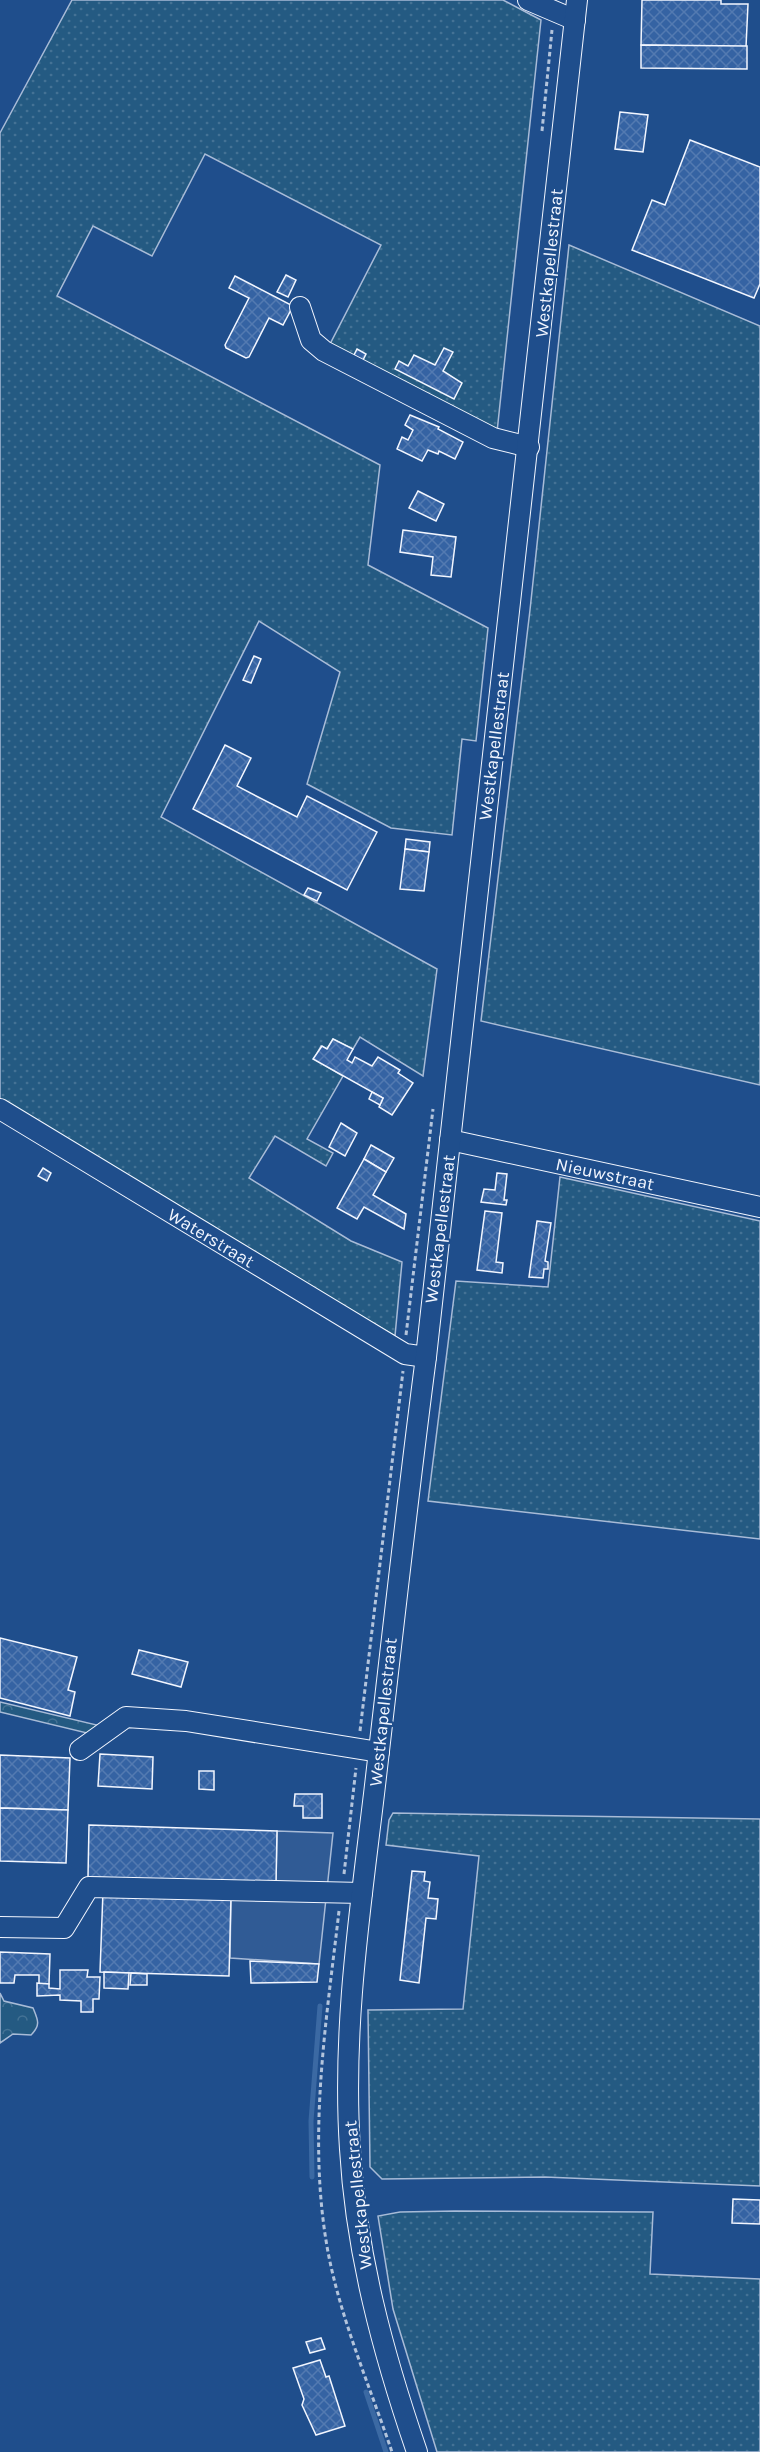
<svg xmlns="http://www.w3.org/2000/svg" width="760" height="2452" font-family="Karla,sans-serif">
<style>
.grass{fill:url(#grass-dots);stroke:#a8bbd7;stroke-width:1.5}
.forest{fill:url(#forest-crowns);stroke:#a8bbd7;stroke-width:1.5}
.parking{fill:#305b95;stroke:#a8bbd7;stroke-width:1.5}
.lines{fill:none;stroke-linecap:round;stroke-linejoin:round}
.stream{stroke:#3b69a3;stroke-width:5}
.building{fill:url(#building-cross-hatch);stroke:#f2f6ff;stroke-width:1.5}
.minor-casing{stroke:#f2f6ff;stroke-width:22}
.path{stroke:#b3c4dc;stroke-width:3;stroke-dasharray:4.5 3;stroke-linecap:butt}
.minor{stroke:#1f4e8c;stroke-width:20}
.labels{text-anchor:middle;stroke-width:4.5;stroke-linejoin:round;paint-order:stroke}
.street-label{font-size:18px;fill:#f2f6ff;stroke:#1f4e8c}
</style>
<defs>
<pattern id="grass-dots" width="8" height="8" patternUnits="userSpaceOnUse" patternTransform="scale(1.5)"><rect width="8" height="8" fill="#245a82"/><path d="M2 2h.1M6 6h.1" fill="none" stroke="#447295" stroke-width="1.8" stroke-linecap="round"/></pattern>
<pattern id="forest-crowns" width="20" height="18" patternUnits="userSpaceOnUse" patternTransform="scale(1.5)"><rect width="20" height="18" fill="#245a82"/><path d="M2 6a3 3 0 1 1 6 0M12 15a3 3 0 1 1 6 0" fill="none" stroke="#447295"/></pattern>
<pattern id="building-cross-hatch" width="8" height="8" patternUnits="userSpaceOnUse" patternTransform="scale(1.5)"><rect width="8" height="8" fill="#3563a3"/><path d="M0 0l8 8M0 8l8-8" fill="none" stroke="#537ab1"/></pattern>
</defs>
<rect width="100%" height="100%" fill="#1f4e8c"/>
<!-- grass -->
<g class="grass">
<polygon points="72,0 503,0 541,20 497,432 328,348 381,245 205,154 152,256 93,226 57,296 380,465 368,565 488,628 476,741 462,739 452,835 391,828 307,784 340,672 259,621 161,817 437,969 423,1076 360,1037 353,1049 333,1039 327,1049 321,1046 314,1059 343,1076 307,1139 333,1153 326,1166 275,1136 249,1178 351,1241 402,1262 395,1336 0,1104 0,133"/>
<polygon points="569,245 760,326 760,1085 481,1021 530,610"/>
<polygon points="560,1177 760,1221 760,1539 428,1501 456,1281 548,1287"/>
<polygon points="393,1813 760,1819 760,2186 545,2177 382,2179 370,2167 368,2010 463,2009 479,1856 386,1845 389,1820"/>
<polygon points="455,2211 653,2212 650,2274 760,2279 760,2452 437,2452 393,2309 378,2216 400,2212"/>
</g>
<!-- forest -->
<g class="forest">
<polygon points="0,1702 101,1726 91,1734 0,1712"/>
<path d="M 0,1993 L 4,2001 L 33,2008 C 38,2020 41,2025 31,2035 L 13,2034 L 0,2043 Z"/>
</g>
<!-- parking -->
<polygon class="parking" points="277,1831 333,1833 319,1964 230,1958 231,1896 276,1883"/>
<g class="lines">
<!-- stream -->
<g class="stream">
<polyline points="312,2177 311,2121 320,2006"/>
<polyline points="366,2392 386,2452"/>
</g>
</g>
<!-- building -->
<g class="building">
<polygon points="642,0 721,0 721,4 748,4 746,47 641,45"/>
<polygon points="641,45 747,46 747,69 641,68"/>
<polygon points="620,112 648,115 643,152 615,149"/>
<polygon points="690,140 760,167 760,284 754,298 632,250 652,200 665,205"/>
<polygon points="286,275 296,280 288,297 277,292"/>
<polygon points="235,276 293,306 283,325 269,318 249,357 246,358 226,348 225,345 249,298 229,288"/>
<polygon points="444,348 453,352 443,371 462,383 454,399 395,369 399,361 408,366 414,355 435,365"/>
<polygon points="357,349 366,354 362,362 353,357"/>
<polygon points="410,415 439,427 438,429 463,442 455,459 439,451 438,454 428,450 422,461 397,449 402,437 408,440 413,430 405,425"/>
<polygon points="418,491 444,504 436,521 409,508"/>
<polygon points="403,530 456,537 451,577 431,575 433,557 400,552"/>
<polygon points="254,656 261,659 251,683 243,680"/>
<polygon points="225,745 251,758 237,786 297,817 307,796 377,832 347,890 193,809"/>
<polygon points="406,839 430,842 429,852 405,849"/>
<polygon points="405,849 429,852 424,891 400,889"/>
<polygon points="308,888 321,893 317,901 304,895"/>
<polygon points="333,1039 353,1049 347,1060 352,1063 355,1057 372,1066 378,1057 400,1070 398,1073 413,1083 392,1115 379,1107 383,1098 313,1059 322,1046 327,1049"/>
<polygon points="372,1092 383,1098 380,1105 369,1099"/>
<polygon points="341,1123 357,1133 345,1156 329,1147"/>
<polygon points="371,1145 394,1158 386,1172 364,1159"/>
<polygon points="364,1159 386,1172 373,1195 406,1214 404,1229 364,1207 357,1219 337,1208"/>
<polygon points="43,1168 51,1173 47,1181 38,1176"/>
<polygon points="497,1173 507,1174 504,1200 507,1200 506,1205 481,1202 484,1189 495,1190"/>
<polygon points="485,1211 502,1213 496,1262 503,1263 502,1273 477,1270"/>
<polygon points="537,1221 551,1223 545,1261 548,1262 548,1269 544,1269 543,1278 529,1277"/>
<polygon points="0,1638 77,1657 68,1690 75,1692 70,1716 0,1698"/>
<polygon points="139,1650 188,1662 181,1687 132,1674"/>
<polygon points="100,1754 153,1757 152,1789 98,1786"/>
<polygon points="0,1755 70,1758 68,1810 0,1808"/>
<polygon points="199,1771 214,1771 214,1790 199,1789"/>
<polygon points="295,1794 322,1794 322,1818 303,1818 303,1806 294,1806"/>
<polygon points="0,1808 68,1810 66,1863 0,1861"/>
<polygon points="89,1825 277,1831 276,1883 88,1877"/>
<polygon points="412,1871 425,1872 424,1881 430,1882 428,1898 438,1899 436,1919 426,1918 419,1983 400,1980"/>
<polygon points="103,1891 231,1896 229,1976 100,1972"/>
<polygon points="0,1952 50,1954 49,1984 39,1984 39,1975 15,1975 14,1983 0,1983"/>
<polygon points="250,1961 319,1964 317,1982 251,1983"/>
<polygon points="60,1970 88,1970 87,1977 100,1977 99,1999 93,1999 93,2012 81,2012 81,2001 60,2000 60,1995 37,1996 37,1983 49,1984 49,1988 60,1989"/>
<polygon points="104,1972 129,1973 128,1989 104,1988"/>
<polygon points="131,1973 147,1974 147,1985 130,1985"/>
<polygon points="733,2199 760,2200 760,2224 732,2223"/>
<polygon points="321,2338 325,2349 310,2353 306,2342"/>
<polygon points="320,2360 326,2377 329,2376 345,2426 316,2435 302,2405 304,2399 293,2368"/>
</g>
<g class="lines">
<!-- minor casing -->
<g class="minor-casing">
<g id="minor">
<polyline points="528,0 575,20"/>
<polyline points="300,307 311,340 324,351 493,438 529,447"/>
<polyline points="0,1109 405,1354 426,1357"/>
<polyline points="450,1140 760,1207"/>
<polyline points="80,1750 126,1717 186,1721 379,1752"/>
<polyline points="0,1927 64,1928 89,1887 362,1893"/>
<path d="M 417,2452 C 383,2353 356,2253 350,2149 C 342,2030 360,1911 374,1794 C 391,1648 407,1502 426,1357 L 577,0"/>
</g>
</g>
<!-- path -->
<g class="path">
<polyline points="542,131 552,30"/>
<polyline points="406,1335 433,1109"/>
<polyline points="360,1731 403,1371"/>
<polyline points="344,1874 356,1768"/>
<path d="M 339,1911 C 326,2024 307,2138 328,2252 C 341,2320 370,2387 392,2452"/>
</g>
<!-- minor -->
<use href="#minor" class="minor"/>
</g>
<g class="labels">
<!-- street labels -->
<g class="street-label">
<text transform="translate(549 263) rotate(-84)" y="6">Westkapellestraat</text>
<text transform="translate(494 746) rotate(-83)" y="6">Westkapellestraat</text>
<text transform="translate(605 1174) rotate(12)" y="6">Nieuwstraat</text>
<text transform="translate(440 1229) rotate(-83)" y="6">Westkapellestraat</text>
<text transform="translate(211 1238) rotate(31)" y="6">Waterstraat</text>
<text transform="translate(383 1712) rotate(-84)" y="6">Westkapellestraat</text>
<text transform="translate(358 2195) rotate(-96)" y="6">Westkapellestraat</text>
</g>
</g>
</svg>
